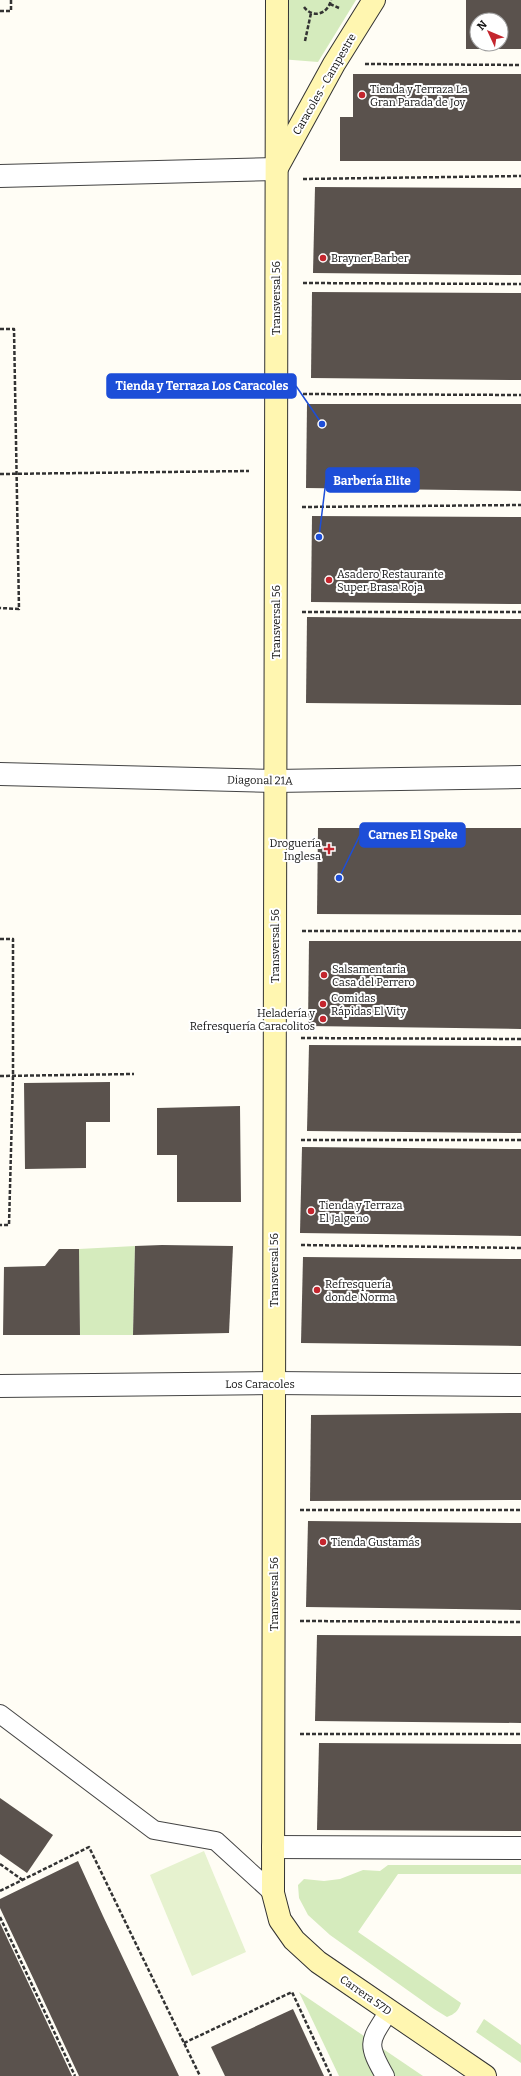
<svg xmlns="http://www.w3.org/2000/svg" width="521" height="2076" font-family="Bitter,serif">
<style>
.green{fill:#d5ebbd}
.pitch{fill:#e6f2cf}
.building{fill:#5a524d;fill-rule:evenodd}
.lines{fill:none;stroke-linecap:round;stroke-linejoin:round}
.lane-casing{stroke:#444;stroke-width:20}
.street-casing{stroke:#444;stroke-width:24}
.secondary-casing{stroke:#333;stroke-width:24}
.path{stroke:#333;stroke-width:2.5;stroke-dasharray:4 2;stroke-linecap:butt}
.lane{stroke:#fff;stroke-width:18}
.street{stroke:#fff;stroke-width:22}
.secondary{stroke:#fff6b0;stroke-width:22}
.poi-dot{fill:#c4262e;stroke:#fff;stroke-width:1.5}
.labels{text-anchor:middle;stroke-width:4;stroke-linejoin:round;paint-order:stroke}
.street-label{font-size:11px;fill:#111;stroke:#fff}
.poi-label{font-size:11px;fill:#111;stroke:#fff;text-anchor:start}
.leader{fill:none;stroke:#1d4ed8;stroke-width:1.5}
.callout-dot{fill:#1d4ed8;stroke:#fff;stroke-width:1.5}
.callout{fill:#1d4ed8;stroke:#1d4ed8;stroke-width:1.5}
.callout-label{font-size:12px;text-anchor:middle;font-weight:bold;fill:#fff}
</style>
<rect width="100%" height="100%" fill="#fffdf5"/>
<!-- green -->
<g class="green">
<polygon points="284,0 356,0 318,62 280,59"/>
<polygon points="135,1246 133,1335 80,1335 79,1249"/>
<path d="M 388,1865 L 521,1865 L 521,1874 L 398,1874 L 358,1932 L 461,2003 C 458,2011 455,2014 447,2017 L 434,2009 L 330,1935 L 308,1915 L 299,1898 L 298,1885 L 304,1879 L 324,1881 L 340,1879 L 363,1870 L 380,1871 Z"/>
<polygon points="299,1992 423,2076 339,2076"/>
<polygon points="484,2019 521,2045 521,2063 476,2032"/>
</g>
<!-- pitch -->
<polygon class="pitch" points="204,1851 246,1952 192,1976 150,1875"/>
<!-- building -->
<g class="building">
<path d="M 466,0 L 521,0 L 521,49 L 466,49 ZM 477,20 L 501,20 L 501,44 L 477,44 Z"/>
<polygon points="353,74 521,74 521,161 340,161 340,117 353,117"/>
<polygon points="315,187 521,188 521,275 313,273"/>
<polygon points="312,292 521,293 521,380 311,378"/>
<polygon points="307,404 521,404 521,491 306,488"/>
<polygon points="312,516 521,517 521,604 311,602"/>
<polygon points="307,617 521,619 521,705 306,703"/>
<polygon points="318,828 521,828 521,915 317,914"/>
<polygon points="309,941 521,941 521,1029 308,1026"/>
<polygon points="309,1045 521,1046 521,1133 307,1131"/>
<polygon points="110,1082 110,1122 86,1122 86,1168 25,1169 24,1083"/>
<polygon points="240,1106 241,1202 177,1202 177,1155 157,1155 157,1108"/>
<polygon points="302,1147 521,1149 521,1236 300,1233"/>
<polygon points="162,1245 233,1246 229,1333 133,1335 135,1246"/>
<polygon points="59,1249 79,1249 80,1335 3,1335 4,1267 45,1266"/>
<polygon points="303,1257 521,1259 521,1346 301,1343"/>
<polygon points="521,1413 521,1500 310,1501 311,1415"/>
<polygon points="308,1521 521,1523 521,1610 306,1607"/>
<polygon points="317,1635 521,1636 521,1723 315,1721"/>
<polygon points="319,1743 521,1744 521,1831 317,1830"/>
<polygon points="0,1798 53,1835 27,1873 0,1854"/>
<polygon points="78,1861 103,1916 179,2076 79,2076 35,1982 0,1908 0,1899"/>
<polygon points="0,1923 42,2012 72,2076 0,2076"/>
<polygon points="293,2009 324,2076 225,2076 211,2047"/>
</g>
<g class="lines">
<!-- lane casing -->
<g class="lane-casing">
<g id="lane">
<polyline points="0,1714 154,1830 216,1841 273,1893"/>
<path d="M 385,2076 C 366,2043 369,2042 389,2011"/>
</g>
</g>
<!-- street casing -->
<g class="street-casing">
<g id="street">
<polyline points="0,176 276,169"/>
<polyline points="0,774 275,781 521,777"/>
<polyline points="0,1386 274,1383 521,1385"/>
<polyline points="273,1847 521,1848"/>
</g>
</g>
<!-- secondary casing -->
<g class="secondary-casing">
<g id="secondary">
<polyline points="277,0 273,1893 280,1920 294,1940 318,1962 485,2076"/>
<polyline points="278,166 334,64 374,0"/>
</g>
</g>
<!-- path -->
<g class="path">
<polyline points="330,4 339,8"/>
<path d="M 304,7 C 313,19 328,14 331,0"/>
<polyline points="0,11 11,11 11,0"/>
<polyline points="305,41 311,13"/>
<polyline points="365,64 521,65"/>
<polyline points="303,179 521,176"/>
<polyline points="303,283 521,284"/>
<polyline points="0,329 14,329 19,609 0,608"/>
<polyline points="303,394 521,395"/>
<polyline points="0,474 249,471"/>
<polyline points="302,507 521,505"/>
<polyline points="302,612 521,612"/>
<polyline points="302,931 521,931"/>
<polyline points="0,939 13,939 13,1076 9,1225 0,1225"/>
<polyline points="301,1038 521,1039"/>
<polyline points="0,1076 134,1074"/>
<polyline points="301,1140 521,1140"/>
<polyline points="301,1245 521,1248"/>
<polyline points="300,1510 521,1510"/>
<polyline points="300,1621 521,1622"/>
<polyline points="300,1734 521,1734"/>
<polyline points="0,1864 24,1881"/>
<polyline points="0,1891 89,1847 200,2076"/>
<polyline points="0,1917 75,2076"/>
<polyline points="184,2043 292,1992 331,2076"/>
</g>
<!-- lane -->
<use href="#lane" class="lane"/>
<!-- street -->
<use href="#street" class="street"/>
<!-- secondary -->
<use href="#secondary" class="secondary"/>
</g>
<!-- markers -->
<g class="poi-dot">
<circle cx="362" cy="95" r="4"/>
<circle cx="323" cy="258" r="4"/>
<circle cx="329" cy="580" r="4"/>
<path d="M327 843h4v4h4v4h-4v4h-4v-4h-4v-4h4z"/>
<circle cx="324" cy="975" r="4"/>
<circle cx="323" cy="1004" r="4"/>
<circle cx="323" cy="1019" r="4"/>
<circle cx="311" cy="1211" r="4"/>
<circle cx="317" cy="1290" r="4"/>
<circle cx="323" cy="1542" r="4"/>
</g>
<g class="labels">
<!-- street labels -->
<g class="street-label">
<text transform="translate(324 84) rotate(-60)" y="4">Caracoles - Campestre</text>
<text transform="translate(276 298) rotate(-90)" y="4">Transversal 56</text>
<text transform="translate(276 622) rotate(-90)" y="4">Transversal 56</text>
<text transform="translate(260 780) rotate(1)" y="4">Diagonal 21A</text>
<text transform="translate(275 946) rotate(-90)" y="4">Transversal 56</text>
<text transform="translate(274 1270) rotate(-90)" y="4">Transversal 56</text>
<text x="260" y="1388">Los Caracoles</text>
<text transform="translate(274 1594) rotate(-90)" y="4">Transversal 56</text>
<text transform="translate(366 1995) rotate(35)" y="4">Carrera 57D</text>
</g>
<!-- poi labels -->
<g class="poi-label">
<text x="370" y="93">Tienda y Terraza La<tspan x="370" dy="13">Gran Parada de Joy</tspan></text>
<text x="331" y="262">Brayner Barber</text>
<text x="337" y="578">Asadero Restaurante<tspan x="337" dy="13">Super Brasa Roja</tspan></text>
<text x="321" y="847" text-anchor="end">Droguería<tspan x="321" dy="13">Inglesa</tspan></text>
<text x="332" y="973">Salsamentaria<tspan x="332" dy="13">Casa del Perrero</tspan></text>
<text x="331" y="1002">Comidas<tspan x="331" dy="13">Rápidas El Vity</tspan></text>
<text x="315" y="1017" text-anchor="end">Heladería y<tspan x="315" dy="13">Refresquería Caracolitos</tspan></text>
<text x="319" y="1209">Tienda y Terraza<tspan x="319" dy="13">El Jalgeno</tspan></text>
<text x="325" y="1288">Refresquería<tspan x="325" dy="13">donde Norma</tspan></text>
<text x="331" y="1546">Tienda Gustamás</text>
</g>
</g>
<!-- callouts -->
<path class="leader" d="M322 424L296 386M319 537L326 480M339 878L360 835"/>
<g class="callout-dot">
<circle cx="322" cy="424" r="4"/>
<circle cx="319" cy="537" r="4"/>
<circle cx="339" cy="878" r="4"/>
</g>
<g class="callout">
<rect x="107" y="374" width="189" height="24" rx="4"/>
<rect x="326" y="468" width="93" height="24" rx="4"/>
<rect x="360" y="823" width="105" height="24" rx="4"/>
</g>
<g class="callout-label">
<text x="202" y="390">Tienda y Terraza Los Caracoles</text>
<text x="372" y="485">Barbería Elite</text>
<text x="413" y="839">Carnes El Speke</text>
</g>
<!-- north arrow -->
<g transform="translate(489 32) rotate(314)"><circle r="19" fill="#ffffff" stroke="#a0a0a0"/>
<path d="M0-3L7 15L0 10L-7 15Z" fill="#c4262e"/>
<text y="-6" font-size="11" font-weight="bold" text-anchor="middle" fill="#111111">N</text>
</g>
</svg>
